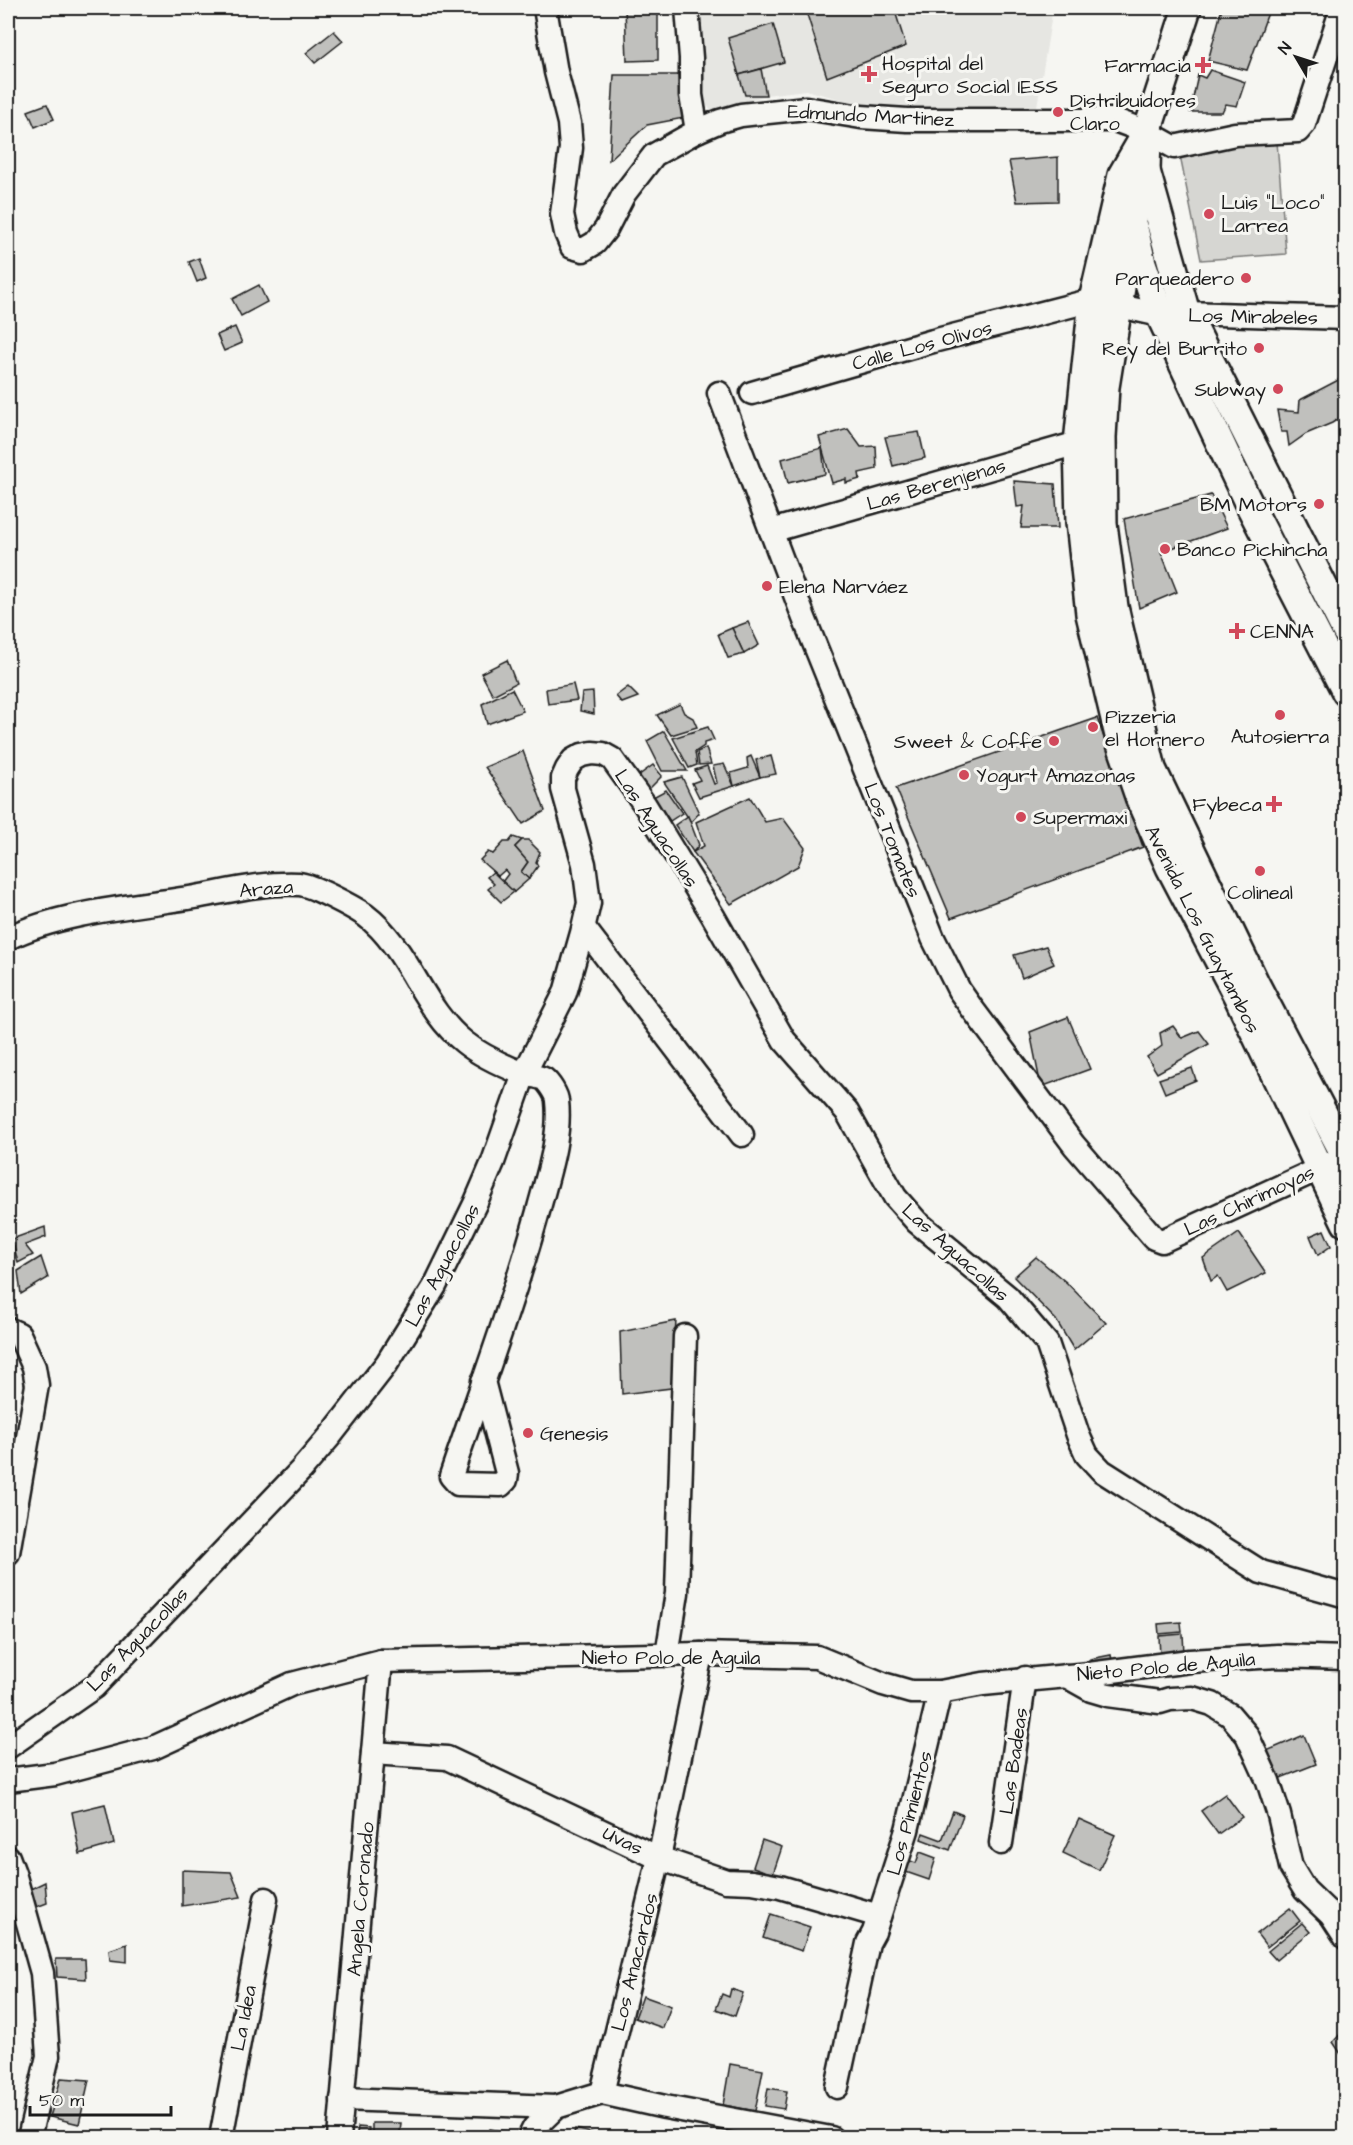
<svg xmlns="http://www.w3.org/2000/svg" width="1353" height="2145" font-family="'Architects Daughter',sans-serif">
<style>
.built{fill:#e6e6e2}
.green{fill:#d6d6d2;stroke:#797977;stroke-width:1.5}
.building{fill:#c0c0bd;stroke:#1c1c1c;stroke-width:1.5}
.lines{fill:none;stroke-linecap:round;stroke-linejoin:round}
.minor-casing{stroke:#1c1c1c;stroke-width:27}
.major-casing{stroke:#1c1c1c;stroke-width:32}
.minor{stroke:#f6f6f2;stroke-width:22}
.major{stroke:#f6f6f2;stroke-width:27}
.poi-dot{fill:#d1495b;stroke:#f6f6f2;stroke-width:2}
.labels{text-anchor:middle;stroke-width:6;stroke-linejoin:round;paint-order:stroke}
.poi-label{font-size:20px;fill:#1c1c1c;stroke:#f6f6f2;text-anchor:start}
.street-label{font-size:20px;fill:#1c1c1c;stroke:#f6f6f2}
</style>
<rect width="100%" height="100%" fill="#f6f6f2"/>
<filter id="ink" filterUnits="userSpaceOnUse"><feTurbulence type="fractalNoise" baseFrequency=".0167" numOctaves="2"/><feDisplacementMap in="SourceGraphic" scale="12" xChannelSelector="R" yChannelSelector="G"/><feConvolveMatrix kernelMatrix="1 2 1 2 8 2 1 2 1" color-interpolation-filters="sRGB"/></filter>
<g filter="url(#ink)">
<!-- built -->
<polygon class="built" points="690,8 1053,8 1035,119 904,117 806,90 766,95 713,112 700,98"/>
<!-- green -->
<polygon class="green" points="1277,142 1286,254 1201,260 1179,151"/>
<!-- building -->
<g class="building">
<polygon points="625,8 658,8 658,60 627,61"/>
<polygon points="805,8 894,8 906,46 827,77"/>
<polygon points="1222,8 1261,8 1269,10 1247,70 1208,61"/>
<polygon points="773,24 784,62 739,75 728,38"/>
<polygon points="334,31 343,41 315,63 306,53"/>
<polygon points="761,69 766,95 745,95 739,75"/>
<polygon points="1210,70 1245,82 1237,106 1226,104 1222,112 1190,112 1198,75 1205,78"/>
<polygon points="614,75 678,75 679,95 686,97 689,117 647,125 609,160"/>
<polygon points="47,104 54,119 35,127 28,111"/>
<polygon points="1058,157 1058,201 1017,202 1009,161"/>
<polygon points="199,258 206,278 197,282 189,262"/>
<polygon points="259,285 267,302 241,316 232,299"/>
<polygon points="235,327 242,343 224,351 217,335"/>
<polygon points="1346,376 1346,414 1332,423 1306,434 1289,446 1287,432 1281,432 1277,410 1299,412 1300,400"/>
<polygon points="848,429 861,447 876,446 877,469 859,473 860,479 846,483 846,479 832,483 819,437"/>
<polygon points="919,432 925,458 893,466 885,437"/>
<polygon points="822,448 825,474 788,483 782,459"/>
<polygon points="1014,481 1055,484 1058,528 1021,528 1024,506 1017,507"/>
<polygon points="1211,495 1227,528 1161,552 1177,592 1139,608 1124,519"/>
<polygon points="748,622 759,645 744,654 732,628"/>
<polygon points="732,628 744,654 728,658 718,634"/>
<polygon points="507,660 516,683 493,695 481,673"/>
<polygon points="573,684 577,700 548,704 546,689"/>
<polygon points="628,687 638,697 622,703 616,696"/>
<polygon points="512,689 523,711 487,724 482,704"/>
<polygon points="593,692 594,714 580,711 582,693"/>
<polygon points="680,704 684,713 693,718 697,727 671,735 657,715"/>
<polygon points="1097,718 1143,847 951,918 896,788"/>
<polygon points="708,727 714,740 704,743 704,746 695,752 697,765 689,768 673,738"/>
<polygon points="664,731 687,771 662,771 647,741"/>
<polygon points="706,748 711,764 699,765 697,752"/>
<polygon points="523,751 545,811 523,824 485,767"/>
<polygon points="751,756 760,777 734,786 731,773 748,768 747,758"/>
<polygon points="771,756 776,774 760,777 756,760"/>
<polygon points="724,764 734,786 699,797 692,783 700,780 695,770 707,766 714,784 717,783 713,766"/>
<polygon points="653,765 662,776 648,790 638,776"/>
<polygon points="682,777 699,813 691,822 664,782"/>
<polygon points="666,790 682,813 670,821 653,797"/>
<polygon points="750,797 765,822 783,818 805,848 798,866 731,904 693,852 704,846 696,822"/>
<polygon points="688,816 699,845 693,852 675,825"/>
<polygon points="513,837 522,840 515,847 528,862 521,872 529,879 514,892 502,882 508,874 505,870 498,876 480,860 488,852 493,854 504,842 509,842"/>
<polygon points="522,840 528,840 540,852 536,862 538,866 529,879 521,872 528,862 515,847"/>
<polygon points="493,872 514,892 501,902 488,889 494,884 487,877"/>
<polygon points="1046,946 1054,964 1022,978 1014,955"/>
<polygon points="1068,1017 1090,1069 1041,1087 1030,1032"/>
<polygon points="1173,1026 1182,1038 1199,1031 1209,1044 1157,1073 1147,1057 1162,1046 1160,1033"/>
<polygon points="1192,1068 1196,1080 1165,1093 1159,1079"/>
<polygon points="45,1227 46,1237 25,1245 33,1255 18,1263 12,1239"/>
<polygon points="1324,1230 1331,1246 1318,1255 1310,1236"/>
<polygon points="1239,1233 1266,1273 1227,1292 1218,1276 1211,1281 1203,1258"/>
<polygon points="41,1257 48,1278 21,1294 18,1271"/>
<polygon points="1036,1257 1067,1283 1106,1323 1074,1350 1056,1320 1014,1277"/>
<polygon points="676,1321 671,1388 622,1394 620,1332"/>
<polygon points="1181,1622 1182,1632 1159,1634 1158,1624"/>
<polygon points="1183,1634 1184,1654 1160,1656 1159,1636"/>
<polygon points="1111,1655 1113,1665 1092,1669 1090,1659"/>
<polygon points="1304,1735 1316,1764 1273,1781 1262,1753"/>
<polygon points="1225,1794 1242,1817 1218,1834 1201,1811"/>
<polygon points="105,1804 114,1844 80,1854 72,1812"/>
<polygon points="953,1811 963,1815 950,1850 921,1839 923,1833 942,1840"/>
<polygon points="1079,1819 1115,1835 1099,1870 1063,1853"/>
<polygon points="762,1840 782,1847 773,1874 753,1867"/>
<polygon points="920,1852 936,1858 929,1880 903,1871 907,1860 916,1863"/>
<polygon points="182,1870 231,1872 241,1897 182,1906"/>
<polygon points="45,1882 47,1903 31,1909 24,1892"/>
<polygon points="1290,1908 1300,1921 1267,1947 1257,1934"/>
<polygon points="771,1914 810,1927 802,1951 763,1938"/>
<polygon points="1302,1923 1310,1932 1276,1960 1268,1951"/>
<polygon points="127,1944 127,1962 110,1960 109,1950"/>
<polygon points="56,1959 85,1959 86,1979 57,1977"/>
<polygon points="731,1989 743,1993 735,2016 716,2009 722,1994 729,1997"/>
<polygon points="643,1996 671,2006 663,2028 635,2018"/>
<polygon points="1346,2028 1346,2048 1341,2054 1333,2042"/>
<polygon points="730,2064 763,2070 755,2111 723,2105"/>
<polygon points="61,2078 89,2080 79,2124 50,2117"/>
<polygon points="768,2088 787,2091 784,2109 765,2106"/>
<polygon points="372,2123 401,2123 400,2133 392,2134 390,2138 372,2138"/>
<polygon points="358,2127 369,2128 368,2138 356,2138"/>
<polygon points="490,2129 515,2133 515,2138 489,2138"/>
<polygon points="575,2129 592,2133 591,2138 558,2138 562,2135 573,2137"/>
</g>
<g class="lines">
<!-- minor casing -->
<g class="minor-casing">
<g id="minor">
<polyline points="545,8 556,72 569,123 571,148 562,214 566,233 572,247 583,250 595,243 606,229 624,194 654,155 697,131 720,121 741,115 806,108 861,117 907,120 1115,120 1147,132 1174,147 1235,134 1298,131 1304,124 1342,8"/>
<polyline points="687,8 691,58 691,95 697,131"/>
<polyline points="719,393 804,618 933,938 959,990 971,1007 1074,1145 1154,1238 1162,1241 1336,1161"/>
<polyline points="752,393 933,341 1093,300 1160,315 1186,313 1346,318"/>
<polyline points="771,531 1092,439"/>
<polyline points="584,928 742,1135"/>
<path d="M 8,938 C 61,912 137,906 195,897 C 229,891 265,882 299,884 C 312,885 353,907 365,915 C 409,948 422,1009 464,1042 C 480,1055 504,1066 524,1074 C 530,1076 538,1076 544,1079 C 549,1083 557,1095 557,1101 C 561,1137 548,1174 539,1208 C 514,1299 481,1387 451,1476 L 458,1484 L 501,1485 L 506,1480 L 507,1473 L 483,1381"/>
<polyline points="8,1329 19,1334 34,1367 37,1385 8,1553"/>
<polyline points="667,1655 677,1593 685,1336"/>
<polyline points="1066,1676 1091,1690 1108,1695 1160,1702 1170,1699 1192,1698 1212,1704 1230,1715 1247,1735 1268,1781 1279,1815 1291,1867 1305,1890 1331,1915 1346,1938"/>
<polyline points="8,1747 94,1687 301,1470 331,1435 387,1363 435,1286 475,1204 493,1162 524,1074 565,993 582,933 589,903 584,864 563,789 563,778 567,769 573,760 582,755 592,753 603,754 612,759 645,805 713,916 784,1040 847,1112 895,1197 917,1222 1008,1297 1047,1343 1078,1435 1087,1455 1102,1471 1261,1572 1346,1596"/>
<polyline points="373,1753 447,1758 659,1858 726,1881 752,1882 780,1887 879,1916"/>
<polyline points="8,1780 55,1774 153,1748 292,1684 381,1661 701,1654 817,1657 883,1684 911,1692 940,1692 983,1684 1089,1674 1190,1661 1278,1656 1346,1658"/>
<polyline points="1001,1843 1025,1678"/>
<polyline points="8,1857 14,1873 42,1973 48,2056 29,2138"/>
<polyline points="837,2087 868,1943 874,1932 907,1830 940,1692"/>
<polyline points="602,2093 659,1858 701,1654"/>
<polyline points="342,2099 556,2107"/>
<polyline points="221,2138 266,1899"/>
<polyline points="339,2138 381,1661"/>
<polyline points="529,2138 534,2128 556,2107 602,2093 665,2107 831,2138"/>
</g>
</g>
<!-- major casing -->
<g class="major-casing">
<g id="major">
<polyline points="1187,8 1147,132 1122,175 1093,300 1078,443 1080,522 1090,614 1121,744 1141,802 1170,867 1237,995 1346,1223"/>
<polyline points="1147,136 1146,170 1132,219 1105,387 1102,437 1103,524 1114,607 1152,769 1256,985 1346,1157"/>
<polyline points="1146,171 1186,313 1346,631"/>
<polyline points="1134,229 1142,263 1160,315 1247,500 1346,692"/>
</g>
</g>
<!-- minor -->
<use href="#minor" class="minor"/>
<!-- major -->
<use href="#major" class="major"/>
</g>
</g>
<!-- markers -->
<g class="poi-dot">
<path d="M1200 56h6v6h6v6h-6v6h-6v-6h-6v-6h6z"/>
<path d="M866 65h6v6h6v6h-6v6h-6v-6h-6v-6h6z"/>
<circle cx="1058" cy="112" r="6"/>
<circle cx="1209" cy="214" r="6"/>
<circle cx="1246" cy="278" r="6"/>
<circle cx="1259" cy="348" r="6"/>
<circle cx="1278" cy="389" r="6"/>
<circle cx="1319" cy="504" r="6"/>
<circle cx="1165" cy="549" r="6"/>
<circle cx="767" cy="586" r="6"/>
<path d="M1234 622h6v6h6v6h-6v6h-6v-6h-6v-6h6z"/>
<circle cx="1280" cy="715" r="6"/>
<circle cx="1093" cy="727" r="6"/>
<circle cx="1054" cy="741" r="6"/>
<circle cx="964" cy="775" r="6"/>
<path d="M1271 795h6v6h6v6h-6v6h-6v-6h-6v-6h6z"/>
<circle cx="1021" cy="817" r="6"/>
<circle cx="1260" cy="871" r="6"/>
<circle cx="528" cy="1433" r="6"/>
</g>
<g class="labels">
<!-- poi labels -->
<g class="poi-label">
<text x="882" y="70">Hospital del<tspan x="882" dy="23">Seguro Social IESS</tspan></text>
<text x="1191" y="72" text-anchor="end">Farmacia</text>
<text x="1070" y="107">Distribuidores<tspan x="1070" dy="23">Claro</tspan></text>
<text x="1221" y="209">Luis "Loco"<tspan x="1221" dy="23">Larrea</tspan></text>
<text x="1234" y="285" text-anchor="end">Parqueadero</text>
<text x="1247" y="355" text-anchor="end">Rey del Burrito</text>
<text x="1266" y="396" text-anchor="end">Subway</text>
<text x="1307" y="511" text-anchor="end">BM Motors</text>
<text x="1177" y="556">Banco Pichincha</text>
<text x="779" y="593">Elena Narváez</text>
<text x="1250" y="638">CENNA</text>
<text x="1105" y="723">Pizzeria<tspan x="1105" dy="23">el Hornero</tspan></text>
<text x="1280" y="743" text-anchor="middle">Autosierra</text>
<text x="1042" y="748" text-anchor="end">Sweet &amp; Coffe</text>
<text x="976" y="782">Yogurt Amazonas</text>
<text x="1262" y="811" text-anchor="end">Fybeca</text>
<text x="1033" y="824">Supermaxi</text>
<text x="1260" y="899" text-anchor="middle">Colineal</text>
<text x="540" y="1440">Genesis</text>
</g>
<!-- street labels -->
<g class="street-label">
<text transform="translate(871 115) rotate(3)" y="7">Edmundo Martinez</text>
<text transform="translate(1253 316) rotate(1)" y="7">Los Mirabeles</text>
<text transform="translate(922 345) rotate(-15)" y="7">Calle Los Olivos</text>
<text transform="translate(936 484) rotate(-16)" y="7">Las Berenjenas</text>
<text transform="translate(657 828) rotate(57)" y="7">Las Aguacollas</text>
<text transform="translate(893 840) rotate(68)" y="7">Los Tomates</text>
<text transform="translate(266 888) rotate(-5)" y="7">Araza</text>
<text transform="translate(1203 929) rotate(63)" y="7">Avenida Los Guaytambos</text>
<text transform="translate(1249 1200) rotate(-25)" y="7">Las Chirimoyas</text>
<text transform="translate(956 1252) rotate(42)" y="7">Las Aguacollas</text>
<text transform="translate(442 1265) rotate(-62)" y="7">Las Aguacollas</text>
<text transform="translate(137 1639) rotate(-46)" y="7">Las Aguacollas</text>
<text x="671" y="1664">Nieto Polo de Aguila</text>
<text transform="translate(1166 1666) rotate(-5)" y="7">Nieto Polo de Aguila</text>
<text transform="translate(1013 1761) rotate(-82)" y="7">Las Badeas</text>
<text transform="translate(909 1813) rotate(-75)" y="7">Los Pimientos</text>
<text transform="translate(623 1840) rotate(26)" y="7">Uvas</text>
<text transform="translate(360 1899) rotate(-85)" y="7">Angela Coronado</text>
<text transform="translate(634 1962) rotate(-76)" y="7">Los Anacardos</text>
<text transform="translate(243 2018) rotate(-79)" y="7">La Idea</text>
</g>
</g>
<!-- margin -->
<rect width="1353" height="2145" fill="none" stroke="#f6f6f2" stroke-width="30"/>
<rect x="15" y="15" width="1323" height="2115" fill="none" stroke="#1c1c1c" stroke-width="2" filter="url(#ink)"/>
<!-- north arrow -->
<g transform="translate(1296 57) rotate(309)" stroke="#f6f6f2" stroke-width="4.5" paint-order="stroke">
<path d="M0-4.5L10 22L0 15L-10 22Z" fill="#1c1c1c"/>
<text y="-9" font-size="16" font-weight="bold" text-anchor="middle" fill="#1c1c1c">N</text>
</g>
<!-- scale -->
<path d="M30 2106v9h141v-9" fill="none" stroke="#1c1c1c" stroke-width="3"/>
<text x="39" y="2106" font-size="18" fill="#1c1c1c" stroke="#f6f6f2" stroke-width="4.5" paint-order="stroke">50 m</text>
</svg>
